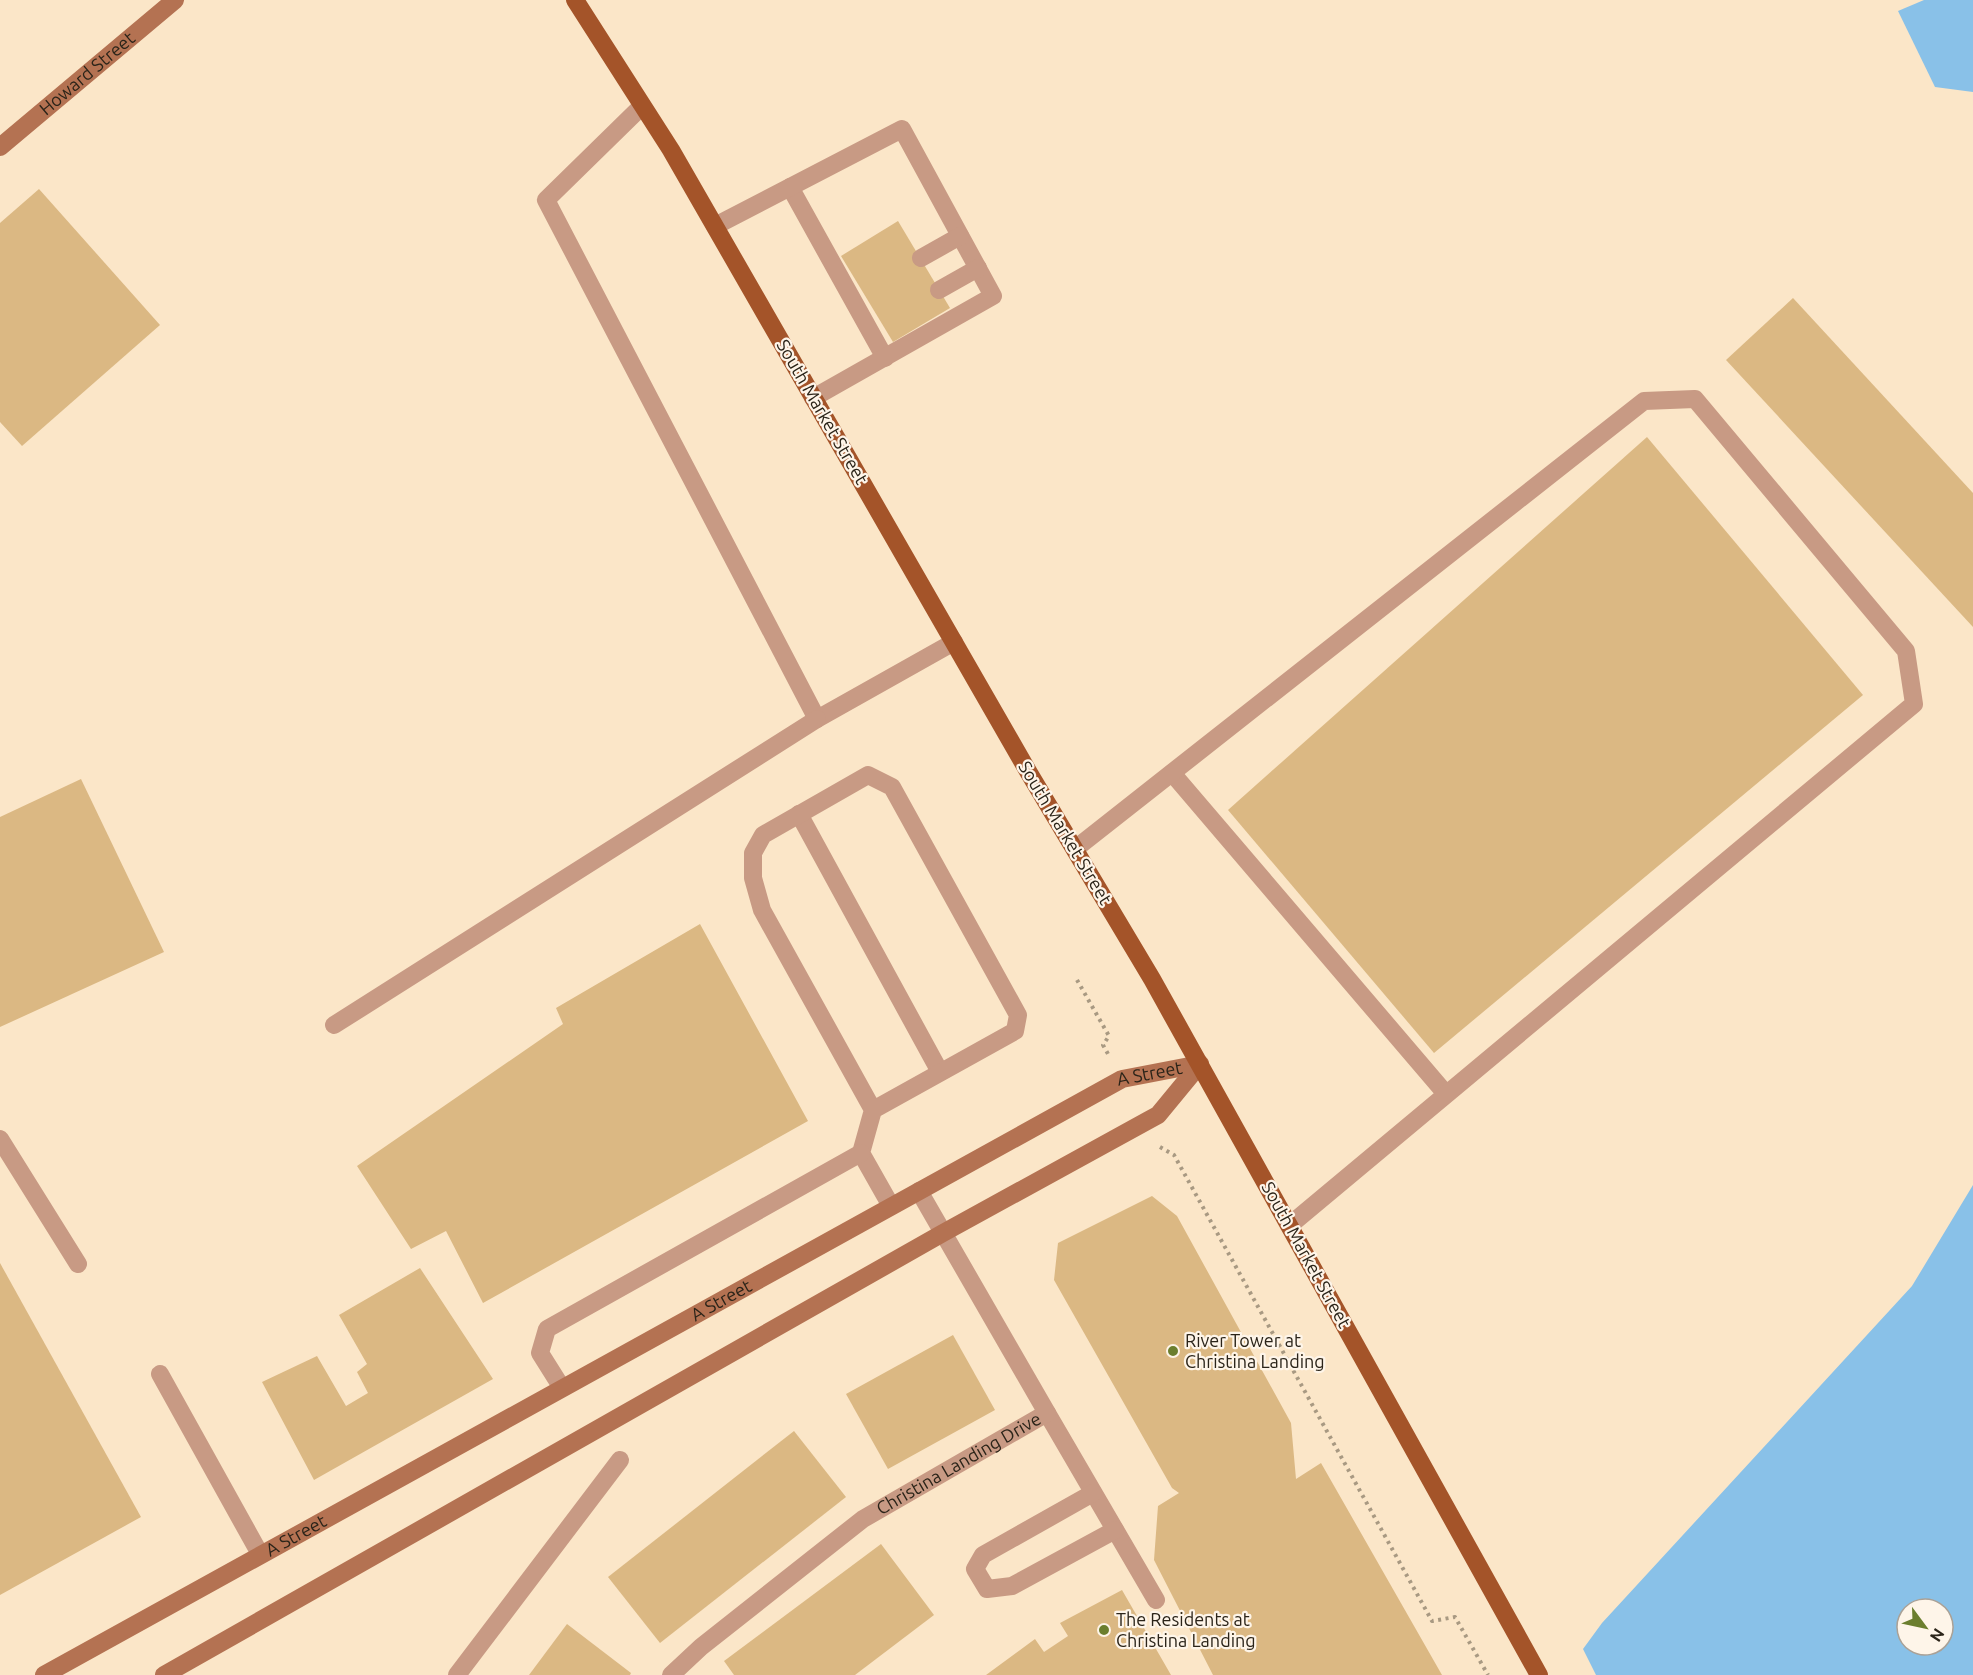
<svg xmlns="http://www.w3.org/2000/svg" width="1973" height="1675" font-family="Ubuntu,sans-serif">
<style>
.water{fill:#89c1e8;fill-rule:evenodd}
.building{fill:#dbb883}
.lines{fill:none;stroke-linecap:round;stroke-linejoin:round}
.path{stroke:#a89982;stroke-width:4;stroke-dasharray:3 4.5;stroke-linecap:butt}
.lane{stroke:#c89a84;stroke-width:18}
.street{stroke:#c89a84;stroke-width:18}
.secondary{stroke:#b47252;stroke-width:18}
.primary{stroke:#a45429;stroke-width:18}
.poi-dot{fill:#6b7e2e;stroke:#fef5e9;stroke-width:2}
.labels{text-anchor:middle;stroke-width:4.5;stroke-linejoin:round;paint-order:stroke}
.street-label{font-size:18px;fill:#2b2419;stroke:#fef5e9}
.poi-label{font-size:18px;fill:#2b2419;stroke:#fef5e9;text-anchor:start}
</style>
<rect width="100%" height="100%" fill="#fbe6c8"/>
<!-- water -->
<g class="water">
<polygon points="1924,0 1973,0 1973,92 1935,87 1898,11"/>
<path d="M 1973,1185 L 1973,1675 L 1596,1675 L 1583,1649 L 1602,1623 L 1912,1286 ZM 1907,1609 L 1943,1609 L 1943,1645 L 1907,1645 Z"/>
</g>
<!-- building -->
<g class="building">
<polygon points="39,189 160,325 22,446 0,422 0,223"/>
<polygon points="898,221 950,308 893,342 841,256"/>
<polygon points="1793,298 1973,493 1973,627 1726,360"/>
<polygon points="1647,437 1863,695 1434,1053 1228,810"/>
<polygon points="81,779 164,952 0,1027 0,817"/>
<polygon points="700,924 808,1121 483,1303 446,1231 411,1249 357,1166 563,1024 556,1008"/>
<polygon points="1152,1196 1177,1216 1291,1423 1296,1479 1321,1463 1442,1675 1213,1675 1154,1560 1158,1506 1179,1493 1172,1488 1054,1280 1058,1243"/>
<polygon points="0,1263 141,1517 0,1595"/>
<polygon points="420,1268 493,1379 314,1480 262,1382 317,1356 346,1406 368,1393 357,1372 367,1364 339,1315"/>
<polygon points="953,1335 995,1410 888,1469 846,1394"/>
<polygon points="794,1431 846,1497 660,1643 608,1577"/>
<polygon points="881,1544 934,1615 855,1675 734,1675 724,1661"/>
<polygon points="1122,1590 1171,1675 986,1675 1035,1639 1044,1652 1068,1636 1060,1623"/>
<polygon points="567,1624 631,1673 630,1675 529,1675"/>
</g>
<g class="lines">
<!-- path -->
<g class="path">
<polyline points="1077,980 1109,1036 1103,1045 1108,1054"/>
<polyline points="1160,1147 1174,1155 1432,1621 1455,1617 1488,1675"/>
</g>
<!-- lane -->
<g class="lane">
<polyline points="642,106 546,200 817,719 954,642"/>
<polyline points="790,187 885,358"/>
<polyline points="715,226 902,129 993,296 813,398"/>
<polyline points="921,258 960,236"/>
<polyline points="939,290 978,268"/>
<polyline points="1172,773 1446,1094"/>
<polyline points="799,814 940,1072"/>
<polyline points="1075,849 1644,401 1695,399 1906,651 1914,704 1290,1225"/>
<polyline points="334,1025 817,719"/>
<polyline points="873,1110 1015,1031 1018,1015 892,787 868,775 763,835 753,853 753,878 762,910 873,1110 861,1153 891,1206"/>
<polyline points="0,1139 78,1264"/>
<polyline points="160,1374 260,1554"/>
<polyline points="562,1388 540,1353 547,1329 861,1153"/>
<polyline points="1047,1413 1156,1600"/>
<polyline points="1093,1493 983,1555 975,1569 987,1589 1012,1586 1115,1530"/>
<polyline points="457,1675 620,1460"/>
</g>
<!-- street -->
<path class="street" id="s1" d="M 671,1675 L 701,1647 L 863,1519 L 1047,1413 L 919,1191"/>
<!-- secondary -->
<g class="secondary">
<path id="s2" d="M 0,147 L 175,0"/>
<path id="s3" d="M 44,1675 L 1122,1079 L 1200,1064"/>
<polyline points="164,1675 943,1233 1147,1121 1158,1115 1200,1064"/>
</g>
<!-- primary -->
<polyline class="primary" points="575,0 671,150 1029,773 1152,979 1539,1675"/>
</g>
<!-- markers -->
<g class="poi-dot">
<circle cx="1173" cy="1351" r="6"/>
<circle cx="1104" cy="1630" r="6"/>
</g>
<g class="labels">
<!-- street labels -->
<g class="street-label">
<text dy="6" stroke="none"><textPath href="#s2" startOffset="114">Howard Street</textPath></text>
<text transform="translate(822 412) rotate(60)" y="6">South Market Street</text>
<text transform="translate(1065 833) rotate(59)" y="6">South Market Street</text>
<text dy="6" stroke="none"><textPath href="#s3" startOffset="1260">A Street</textPath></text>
<text transform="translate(1306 1255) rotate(61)" y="6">South Market Street</text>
<text dy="6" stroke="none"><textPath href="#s3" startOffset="774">A Street</textPath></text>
<text dy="6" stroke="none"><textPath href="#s1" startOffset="358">Christina Landing Drive</textPath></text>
<text dy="6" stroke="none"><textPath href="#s3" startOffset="288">A Street</textPath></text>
</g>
<!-- poi labels -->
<g class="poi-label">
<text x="1185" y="1347">River Tower at<tspan x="1185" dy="21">Christina Landing</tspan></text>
<text x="1116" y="1626">The Residents at<tspan x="1116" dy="21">Christina Landing</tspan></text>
</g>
</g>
<!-- north arrow -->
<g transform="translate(1925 1627) rotate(123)"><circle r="28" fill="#fef5e9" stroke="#aaa196" stroke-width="1.5"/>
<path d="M0-4.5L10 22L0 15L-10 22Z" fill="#6b7e2e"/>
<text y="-9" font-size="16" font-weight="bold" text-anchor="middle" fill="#2b2419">N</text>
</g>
</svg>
